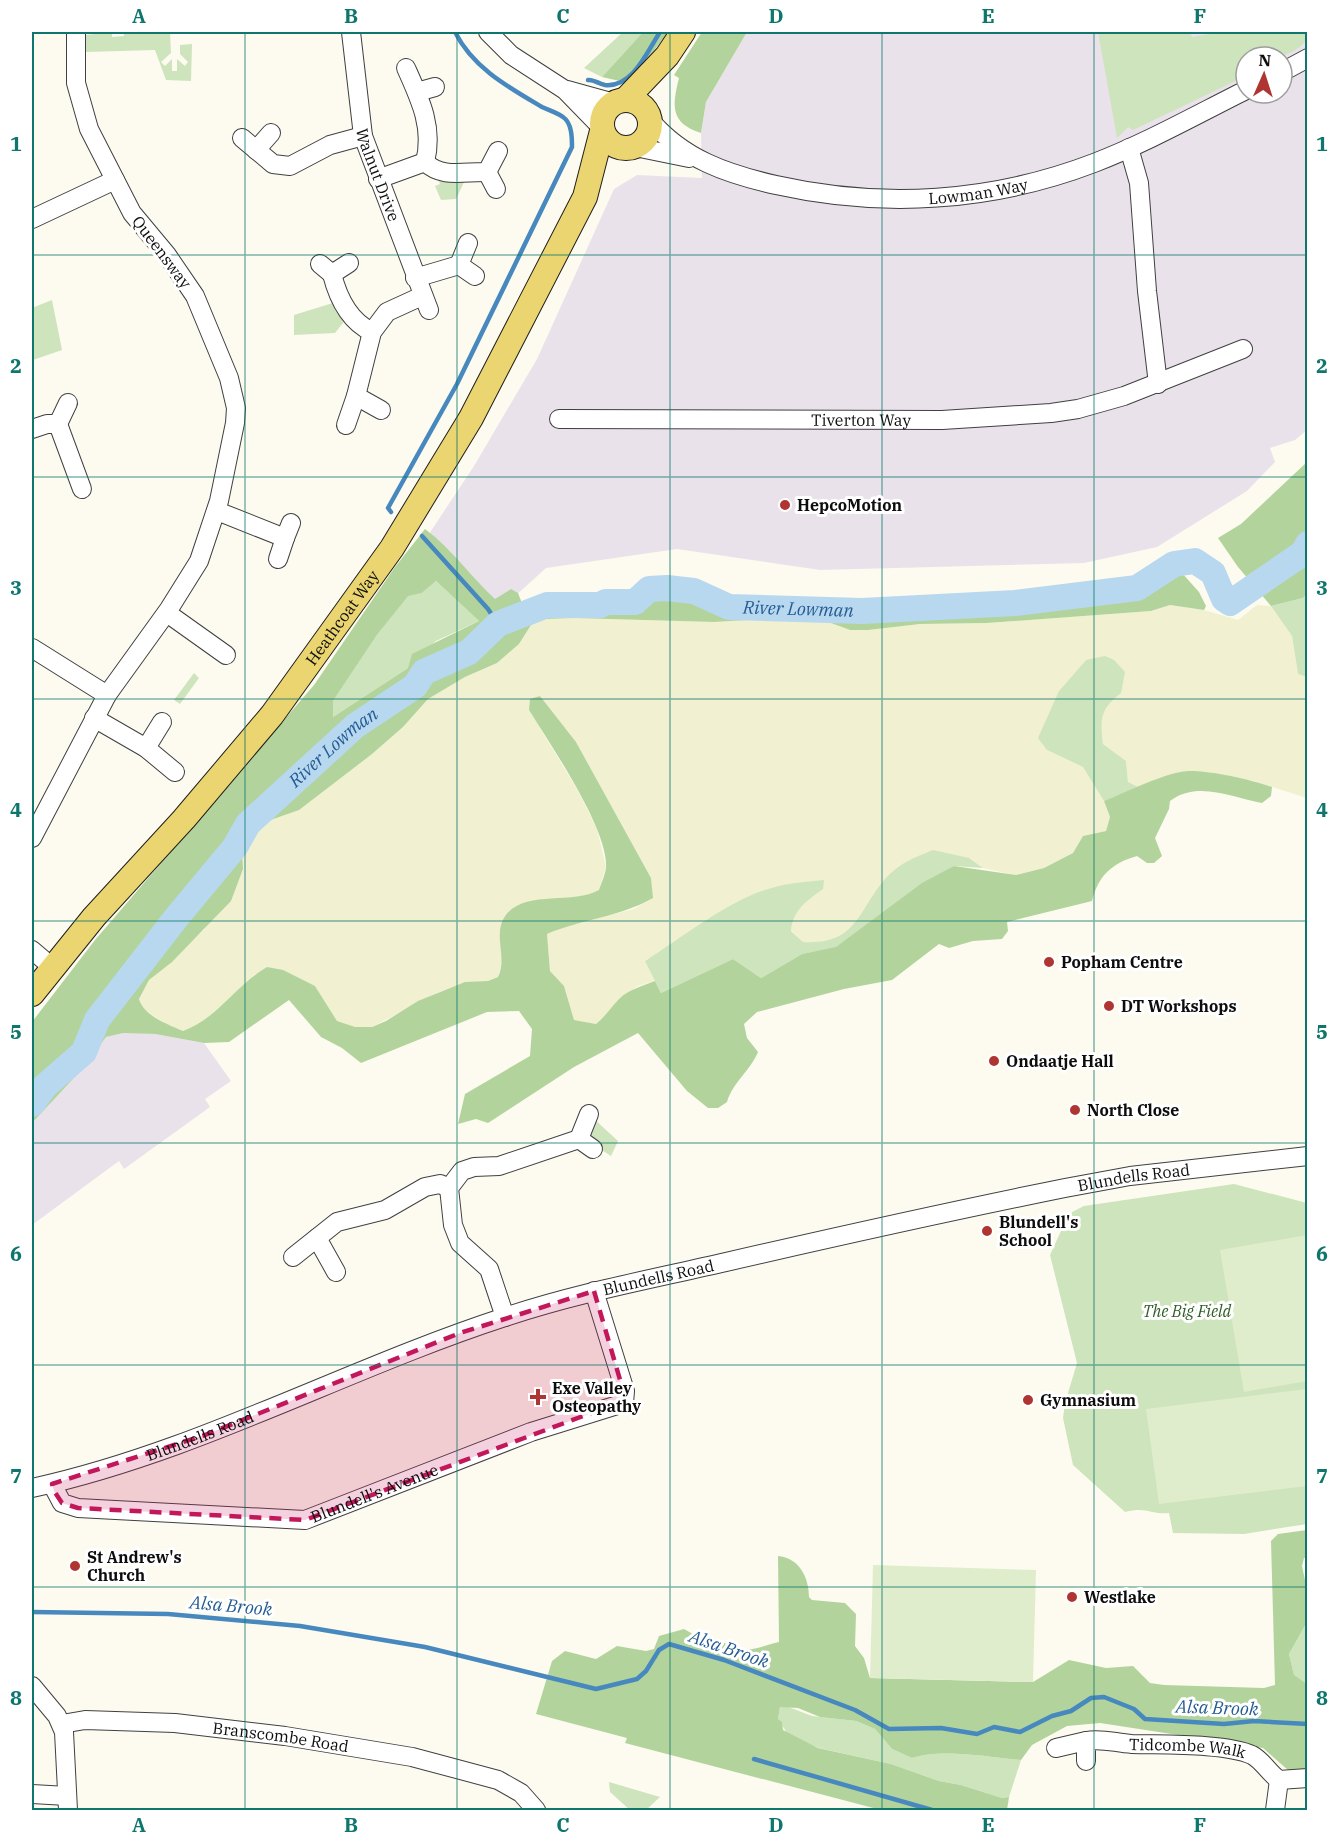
<svg xmlns="http://www.w3.org/2000/svg" width="1339" height="1842" font-family="'IBM Plex Serif',serif">
<style>
.industrial{fill:#eae2eb;fill-rule:evenodd}
.farmland{fill:#f1f0d1}
.green{fill:#cee4bc}
.forest{fill:#b2d49c;fill-rule:evenodd}
.pitch{fill:#dfedcc}
.lines{fill:none;stroke-linecap:round;stroke-linejoin:round}
.stream{stroke:#4788bf;stroke-width:4.5}
.river{stroke:#b8d8f0;stroke-width:26}
.minor-casing{stroke:#404040;stroke-width:20}
.major-casing{stroke:#1e1e1e;stroke-width:26}
.minor{stroke:#fff;stroke-width:18}
.major{stroke:#ebd571;stroke-width:24}
.marked{fill:#c2185b;fill-opacity:0.2;stroke:#c2185b;stroke-width:4.5;stroke-dasharray:12 8;stroke-linejoin:round}
.grid{fill:none;stroke:#0f766e;stroke-width:1.5;stroke-opacity:0.55}
.poi-dot{fill:#af3533;stroke:#fff;stroke-width:2}
.labels{text-anchor:middle;stroke-width:6;stroke-linejoin:round;paint-order:stroke}
.street-label{font-size:16px;fill:#0d0d0d;stroke:#fff}
.poi-label{font-size:16px;font-weight:bold;fill:#0d0d0d;stroke:#fff;text-anchor:start}
.park-label{font-size:16px;font-style:italic;fill:#2c5e24;stroke:#fff}
.water-label{font-size:18px;font-style:italic;fill:#235b92;stroke:#fff}
.neatline{fill:none;stroke:#0f766e;stroke-width:2}
.grid-label{font-size:20px;text-anchor:middle;font-weight:bold;fill:#0f766e}
</style>
<rect width="100%" height="100%" fill="#fdfbef"/>
<!-- industrial -->
<g class="industrial">
<path d="M 747,32 L 1307,32 L 1307,430 L 1295,440 L 1270,448 L 1275,462 L 1247,491 L 1157,547 L 1084,563 L 820,570 L 677,549 L 546,568 L 492,617 L 415,555 L 474,466 L 537,359 L 614,189 L 637,175 L 702,178 L 701,133 L 706,102 ZM 1246,57 L 1282,57 L 1282,93 L 1246,93 Z"/>
<polygon points="125,1032 155,1034 204,1043 231,1081 205,1099 210,1107 124,1169 119,1161 32,1225 32,1123 87,1064 106,1037"/>
</g>
<!-- farmland -->
<polygon class="farmland" points="1170,605 1204,610 1238,620 1257,605 1271,606 1292,636 1298,674 1307,677 1307,798 1254,781 1187,771 1138,787 1128,782 1126,761 1103,744 1100,719 1109,702 1121,693 1086,660 1059,691 1047,750 1083,767 1104,801 1110,817 1106,831 1083,836 1073,853 1044,868 1015,875 983,868 969,858 886,878 856,926 838,938 816,943 803,942 791,930 793,917 802,904 823,889 645,960 655,981 638,986 620,998 610,1012 596,1024 574,1020 564,986 550,971 547,934 570,925 634,909 652,898 651,878 576,742 540,696 529,710 577,789 597,829 606,867 599,890 589,896 553,900 499,932 503,958 498,977 488,981 465,983 439,992 372,1027 348,1027 337,1021 315,986 255,974 242,989 199,1025 183,1031 164,1023 142,1008 139,999 149,980 204,930 243,869 242,850 256,825 269,821 372,754 403,727 428,699 465,677 497,663 519,644 531,625 546,619 574,618 714,622 794,617 820,619 850,630 868,630 920,624 987,623 1151,611"/>
<!-- green -->
<g class="green">
<polygon points="112,32 112,37 124,36 124,32 170,32 171,53 161,62 165,66 172,59 172,71 177,71 177,59 185,66 188,62 180,54 180,45 192,44 191,81 166,80 155,50 86,52 86,35"/>
<polygon points="623,32 643,32 602,77 584,68"/>
<path d="M 1098,32 L 1190,32 L 1192,37 L 1222,32 L 1307,32 L 1308,38 C 1292,60 1271,57 1246,57 L 1246,76 L 1133,130 L 1128,127 L 1117,138 Z"/>
<polygon points="436,175 466,178 456,199 441,200 435,186 440,184"/>
<polygon points="52,300 62,350 33,360 32,308"/>
<polygon points="336,302 346,319 335,333 294,335 294,315"/>
<polygon points="436,581 479,621 436,641 408,668 333,717 333,701 377,635 408,595 422,593"/>
<polygon points="1307,593 1307,677 1298,674 1292,636 1271,606 1303,598"/>
<path d="M 1105,656 L 1114,660 L 1125,672 L 1121,693 C 1100,709 1100,719 1103,744 L 1126,761 L 1128,782 L 1138,787 L 1104,801 L 1083,767 L 1047,750 L 1038,738 L 1059,691 L 1086,660 Z"/>
<polygon points="194,673 199,678 180,704 174,700"/>
<path d="M 933,850 L 969,858 L 983,868 L 954,866 L 835,948 L 802,954 L 761,978 L 733,959 L 661,993 L 645,961 C 680,939 727,902 765,890 C 785,883 804,882 824,880 L 823,889 C 807,901 793,909 791,931 L 803,942 C 857,945 857,912 885,879 C 898,864 915,857 933,850 Z"/>
<polygon points="593,1118 618,1141 611,1156 591,1143 586,1129"/>
<path d="M 1234,1184 L 1307,1203 L 1307,1524 L 1244,1534 L 1173,1533 L 1169,1513 C 1150,1515 1148,1506 1125,1512 L 1073,1465 L 1063,1418 L 1065,1403 L 1077,1363 L 1050,1255 L 1066,1220 L 1072,1212 L 1084,1206 Z"/>
<polygon points="1307,1622 1307,1684 1294,1676 1289,1654"/>
<path d="M 786,1706 L 812,1716 L 856,1721 L 875,1729 L 892,1749 L 912,1758 C 941,1748 989,1757 1021,1760 L 1009,1797 L 1002,1798 L 961,1785 L 939,1781 L 891,1764 L 819,1748 L 789,1736 L 778,1719 L 780,1707 Z"/>
<polygon points="609,1782 660,1797 646,1810 630,1810 610,1792"/>
</g>
<!-- forest -->
<g class="forest">
<polygon points="643,32 668,32 635,76 624,82 602,77"/>
<path d="M 702,32 L 747,32 L 706,102 L 701,133 C 670,123 672,106 679,78 L 674,75 Z"/>
<polygon points="1307,462 1307,593 1303,598 1271,606 1238,567 1218,538 1241,524"/>
<path d="M 425,529 C 452,549 471,577 495,599 L 511,589 L 518,593 L 527,616 L 541,611 L 594,611 L 644,604 L 655,595 L 685,595 L 729,610 L 853,616 L 1044,605 L 1127,594 L 1150,588 L 1165,576 L 1182,573 L 1199,592 L 1206,606 L 1204,610 L 1170,605 L 1151,611 L 987,623 L 920,624 L 868,630 L 850,630 L 820,619 L 794,617 L 714,622 L 574,618 L 546,619 L 531,625 L 519,644 L 497,663 L 465,677 L 428,699 L 403,727 L 372,754 L 299,810 L 256,825 L 242,850 L 243,869 L 231,901 L 172,962 L 149,980 L 139,999 C 144,1016 167,1024 183,1031 C 217,1019 237,984 267,967 L 283,970 L 315,986 L 337,1021 L 355,1027 L 372,1027 L 386,1021 L 418,1001 L 465,982 L 488,981 L 498,977 C 507,958 495,940 502,922 C 517,887 571,906 599,890 C 601,884 605,875 606,868 C 609,830 550,744 529,710 L 530,699 L 540,696 L 576,742 L 651,878 L 653,898 C 620,917 582,919 547,934 L 550,971 L 564,986 L 574,1020 L 596,1024 C 606,1016 611,1007 619,999 C 629,989 643,986 655,981 L 661,993 L 733,959 L 761,978 L 802,954 L 836,947 L 922,883 L 954,866 L 1016,875 L 1044,868 L 1073,853 L 1083,836 L 1106,831 L 1110,817 L 1104,801 C 1124,793 1169,771 1189,771 C 1213,771 1249,779 1272,787 L 1271,796 L 1262,803 C 1233,798 1198,780 1170,801 L 1169,809 L 1155,838 L 1162,856 L 1154,863 L 1147,863 L 1137,856 C 1112,863 1098,876 1092,901 L 1007,922 L 1008,931 L 1002,939 L 973,941 L 949,948 L 939,944 L 892,980 L 844,989 L 757,1012 L 744,1024 L 747,1038 L 758,1052 C 750,1071 733,1082 727,1102 L 718,1108 L 708,1108 L 687,1091 L 638,1033 L 574,1067 L 488,1123 L 476,1119 L 458,1124 L 465,1094 L 530,1056 L 532,1029 L 519,1011 L 487,1012 L 361,1063 L 342,1048 L 321,1037 L 289,1000 L 229,1042 L 204,1043 L 155,1034 L 123,1033 L 106,1037 L 87,1064 L 32,1123 L 32,1022 L 95,940 L 314,685 L 395,567 ZM 436,581 L 479,621 L 412,654 L 408,668 L 333,717 L 333,701 L 377,635 L 408,596 L 422,593 Z"/>
<path d="M 1307,1530 L 1307,1558 L 1304,1558 L 1302,1566 L 1307,1589 L 1307,1622 L 1289,1654 L 1294,1675 L 1307,1684 L 1307,1771 L 1288,1770 L 1263,1748 L 1100,1723 L 1067,1726 L 1032,1745 L 1021,1760 C 989,1757 941,1748 912,1758 L 892,1749 L 875,1729 L 856,1721 L 820,1717 L 798,1708 L 780,1707 L 778,1719 L 782,1722 L 783,1730 L 818,1748 L 891,1764 L 939,1781 L 961,1785 L 1002,1798 L 1009,1797 L 1007,1810 L 881,1810 L 625,1743 L 627,1738 L 536,1714 L 552,1661 L 565,1651 L 596,1659 L 617,1646 L 646,1651 L 654,1649 L 659,1636 L 684,1629 L 700,1638 C 717,1634 725,1646 741,1649 C 754,1651 766,1645 779,1642 L 778,1556 C 799,1558 809,1577 809,1597 L 812,1600 L 845,1603 L 856,1614 L 855,1646 L 864,1658 L 870,1678 L 1033,1682 L 1069,1660 L 1106,1668 L 1133,1666 L 1150,1683 L 1164,1685 L 1264,1688 L 1275,1685 L 1271,1541 L 1278,1534 Z"/>
</g>
<!-- pitch -->
<g class="pitch">
<polygon points="1307,1235 1307,1381 1244,1392 1220,1250"/>
<polygon points="1307,1389 1307,1486 1159,1504 1146,1409"/>
<polygon points="873,1565 1036,1570 1033,1682 870,1678"/>
</g>
<g class="lines">
<!-- stream -->
<g class="stream">
<path d="M 588,80 C 593,79 599,84 605,85 C 633,88 648,50 660,32"/>
<path d="M 391,512 L 388,508 L 457,384 L 572,147 C 572,138 572,123 563,117 C 558,113 548,110 542,107 C 508,87 473,68 455,32"/>
<polyline points="422,536 488,609 498,624"/>
<polyline points="32,1612 168,1614 300,1626 425,1647 596,1689 637,1679 646,1671 659,1650 669,1644 724,1660 855,1710 889,1729 941,1728 977,1734 994,1727 1020,1732 1052,1716 1071,1711 1091,1698 1104,1697 1134,1709 1145,1719 1224,1724 1254,1721 1308,1724"/>
<polyline points="754,1759 932,1810"/>
</g>
<!-- river -->
<path class="river" id="s1" d="M 32,1104 L 45,1086 L 84,1052 L 97,1020 L 176,918 L 235,847 L 248,824 L 355,726 L 415,686 L 424,672 L 469,652 L 498,624 L 547,605 L 600,605 L 606,602 L 635,602 L 649,589 L 667,588 L 694,591 L 729,607 L 862,611 L 1015,603 L 1137,588 L 1174,564 L 1195,561 L 1213,573 L 1224,599 L 1230,603 L 1303,553 L 1308,544"/>
<!-- minor casing -->
<g class="minor-casing">
<g id="minor">
<path id="s2" d="M 351,32 L 363,136 L 429,310"/>
<polyline points="488,32 511,55 565,90 601,127"/>
<path d="M 406,68 C 420,99 434,128 425,162"/>
<polyline points="1282,72 1308,58"/>
<polyline points="567,90 614,103"/>
<polyline points="417,92 435,87"/>
<path id="s3" d="M 650,120 C 683,159 727,174 776,185 C 883,209 992,202 1094,163 C 1146,143 1196,115 1246,90"/>
<polyline points="242,138 273,164 290,166 330,145 363,136"/>
<polyline points="635,147 689,158"/>
<polyline points="1129,148 1139,183 1147,291 1158,384"/>
<polyline points="256,150 271,133"/>
<polyline points="487,172 496,189"/>
<path d="M 378,179 L 425,162 C 442,179 465,171 487,172 L 498,151"/>
<polyline points="32,219 115,180"/>
<polyline points="320,264 332,274 349,263"/>
<polyline points="459,265 468,243"/>
<polyline points="459,265 475,276"/>
<path d="M 332,274 C 338,298 349,321 372,332"/>
<polyline points="415,278 459,265"/>
<polyline points="356,396 381,410"/>
<path id="s4" d="M 559,419 L 942,420 L 1051,413 L 1078,409 L 1124,396 L 1243,349"/>
<polyline points="58,424 68,403"/>
<polyline points="346,425 356,396 372,332 387,312 422,296"/>
<polyline points="32,429 47,424 58,424 82,489"/>
<polyline points="217,511 285,538 291,523"/>
<polyline points="278,559 285,538"/>
<polyline points="167,613 226,655"/>
<polyline points="32,648 107,695"/>
<polyline points="94,718 146,748 175,772"/>
<polyline points="146,748 162,722"/>
<polyline points="32,838 107,695 169,609 199,561 219,501 235,423 236,408 229,378 195,296 167,255 132,213 89,129 76,83 76,32"/>
<polyline points="32,950 52,967"/>
<polyline points="589,1114 579,1139 593,1149"/>
<polyline points="317,1238 336,1272"/>
<polyline points="293,1257 337,1222 385,1210 425,1187 440,1184 449,1188"/>
<polyline points="505,1317 489,1269 460,1243 453,1225 449,1188 462,1171 474,1167 499,1166 579,1139"/>
<path id="s5" d="M 52,1484 L 62,1503 L 78,1508 L 305,1520 L 531,1432 L 624,1403 L 625,1391 L 594,1291"/>
<path id="s6" d="M 32,1488 C 197,1452 345,1369 505,1317 C 577,1293 652,1279 726,1262 C 839,1236 951,1211 1065,1188 L 1130,1176 L 1308,1156"/>
<polyline points="32,1686 57,1716 64,1732 68,1810"/>
<path id="s7" d="M 62,1724 L 85,1720 L 175,1723 L 285,1736 L 412,1757 L 498,1780 L 521,1793 L 536,1810"/>
<polyline points="1056,1748 1086,1741"/>
<path id="s8" d="M 1086,1761 L 1086,1741 C 1103,1738 1115,1743 1132,1744 C 1162,1745 1226,1743 1252,1755 C 1262,1760 1269,1773 1279,1780 L 1308,1778"/>
<polyline points="32,1794 67,1796"/>
<polyline points="1275,1810 1279,1780"/>
</g>
</g>
<!-- major casing -->
<g class="major-casing">
<g id="major">
<circle cx="626" cy="124" r="24"/>
<polyline points="625,100 667,56 683,32"/>
<path id="s9" d="M 32,994 L 94,917 L 184,819 L 272,715 L 392,548 L 471,418 L 585,197 L 602,131"/>
</g>
</g>
<!-- minor -->
<use href="#minor" class="minor"/>
<!-- major -->
<use href="#major" class="major"/>
</g>
<!-- marked area -->
<path class="marked" d="M 594,1291 L 626,1400 L 305,1520 L 78,1508 L 62,1503 L 54,1491 L 52,1484 L 205,1435 L 460,1333 Z"/>
<!-- grid -->
<path class="grid" d="M 245,32 L 245,1810M 457,32 L 457,1810M 670,32 L 670,1810M 882,32 L 882,1810M 1094,32 L 1094,1810M 32,255 L 1308,255M 32,477 L 1308,477M 32,699 L 1308,699M 32,921 L 1308,921M 32,1143 L 1308,1143M 32,1365 L 1308,1365M 32,1587 L 1308,1587"/>
<!-- markers -->
<g class="poi-dot">
<circle cx="785" cy="505" r="6"/>
<circle cx="1049" cy="962" r="6"/>
<circle cx="1109" cy="1006" r="6"/>
<circle cx="994" cy="1061" r="6"/>
<circle cx="1075" cy="1110" r="6"/>
<circle cx="987" cy="1231" r="6"/>
<path d="M535 1388h6v6h6v6h-6v6h-6v-6h-6v-6h6z"/>
<circle cx="1028" cy="1400" r="6"/>
<circle cx="75" cy="1566" r="6"/>
<circle cx="1072" cy="1597" r="6"/>
</g>
<g class="labels">
<!-- street labels -->
<g class="street-label">
<text dy="6" stroke="none"><textPath href="#s2" startOffset="146">Walnut Drive</textPath></text>
<text dy="6" stroke="none"><textPath href="#s3" startOffset="348">Lowman Way</textPath></text>
<text transform="translate(162 252) rotate(53)" y="6">Queensway</text>
<text dy="6" stroke="none"><textPath href="#s4" startOffset="302">Tiverton Way</textPath></text>
<text dy="6" stroke="none"><textPath href="#s9" startOffset="488">Heathcoat Way</textPath></text>
<text dy="6" stroke="none"><textPath href="#s6" startOffset="1148">Blundells Road</textPath></text>
<text dy="6" stroke="none"><textPath href="#s6" startOffset="662">Blundells Road</textPath></text>
<text dy="6" stroke="none"><textPath href="#s6" startOffset="176">Blundells Road</textPath></text>
<text dy="6" stroke="none"><textPath href="#s5" startOffset="340">Blundell's Avenue</textPath></text>
<text dy="6" stroke="none"><textPath href="#s7" startOffset="220">Branscombe Road</textPath></text>
<text dy="6" stroke="none"><textPath href="#s8" startOffset="122">Tidcombe Walk</textPath></text>
</g>
<!-- poi labels -->
<g class="poi-label">
<text x="797" y="511">HepcoMotion</text>
<text x="1061" y="968">Popham Centre</text>
<text x="1121" y="1012">DT Workshops</text>
<text x="1006" y="1067">Ondaatje Hall</text>
<text x="1087" y="1116">North Close</text>
<text x="999" y="1228">Blundell's<tspan x="999" dy="18">School</tspan></text>
<text x="552" y="1394">Exe Valley<tspan x="552" dy="18">Osteopathy</tspan></text>
<text x="1040" y="1406">Gymnasium</text>
<text x="87" y="1563">St Andrew's<tspan x="87" dy="18">Church</tspan></text>
<text x="1084" y="1603">Westlake</text>
</g>
<!-- park labels -->
<g class="park-label">
<text x="1187" y="1317">The Big Field</text>
</g>
<!-- water labels -->
<g class="water-label">
<text dy="6" stroke="none"><textPath href="#s1" startOffset="993">River Lowman</textPath></text>
<text dy="6" stroke="none"><textPath href="#s1" startOffset="471">River Lowman</textPath></text>
<text transform="translate(231 1606) rotate(5)" y="6">Alsa Brook</text>
<text transform="translate(729 1649) rotate(19)" y="6">Alsa Brook</text>
<text transform="translate(1217 1708) rotate(2)" y="6">Alsa Brook</text>
</g>
</g>
<!-- border -->
<rect width="1339" height="1842" fill="none" stroke="#ffffff" stroke-width="66"/>
<!-- north arrow -->
<g transform="translate(1264 75) rotate(3)"><circle r="28" fill="#ffffff" stroke="#9e9e9e" stroke-width="1.5"/>
<path d="M0-4.5L10 22L0 15L-10 22Z" fill="#af3533"/>
<text y="-9" font-size="16" font-weight="bold" text-anchor="middle" fill="#0d0d0d">N</text>
</g>
<rect x="33" y="33" width="1273" height="1776" class="neatline"/>
<g class="grid-label">
<text x="139" y="23">A</text>
<text x="351" y="23">B</text>
<text x="563" y="23">C</text>
<text x="776" y="23">D</text>
<text x="988" y="23">E</text>
<text x="1200" y="23">F</text>
<text x="16" y="151">1</text>
<text x="1322" y="151">1</text>
<text x="16" y="373">2</text>
<text x="1322" y="373">2</text>
<text x="16" y="595">3</text>
<text x="1322" y="595">3</text>
<text x="16" y="817">4</text>
<text x="1322" y="817">4</text>
<text x="16" y="1039">5</text>
<text x="1322" y="1039">5</text>
<text x="16" y="1261">6</text>
<text x="1322" y="1261">6</text>
<text x="16" y="1483">7</text>
<text x="1322" y="1483">7</text>
<text x="16" y="1705">8</text>
<text x="1322" y="1705">8</text>
<text x="139" y="1832">A</text>
<text x="351" y="1832">B</text>
<text x="563" y="1832">C</text>
<text x="776" y="1832">D</text>
<text x="988" y="1832">E</text>
<text x="1200" y="1832">F</text>
</g>
</svg>
